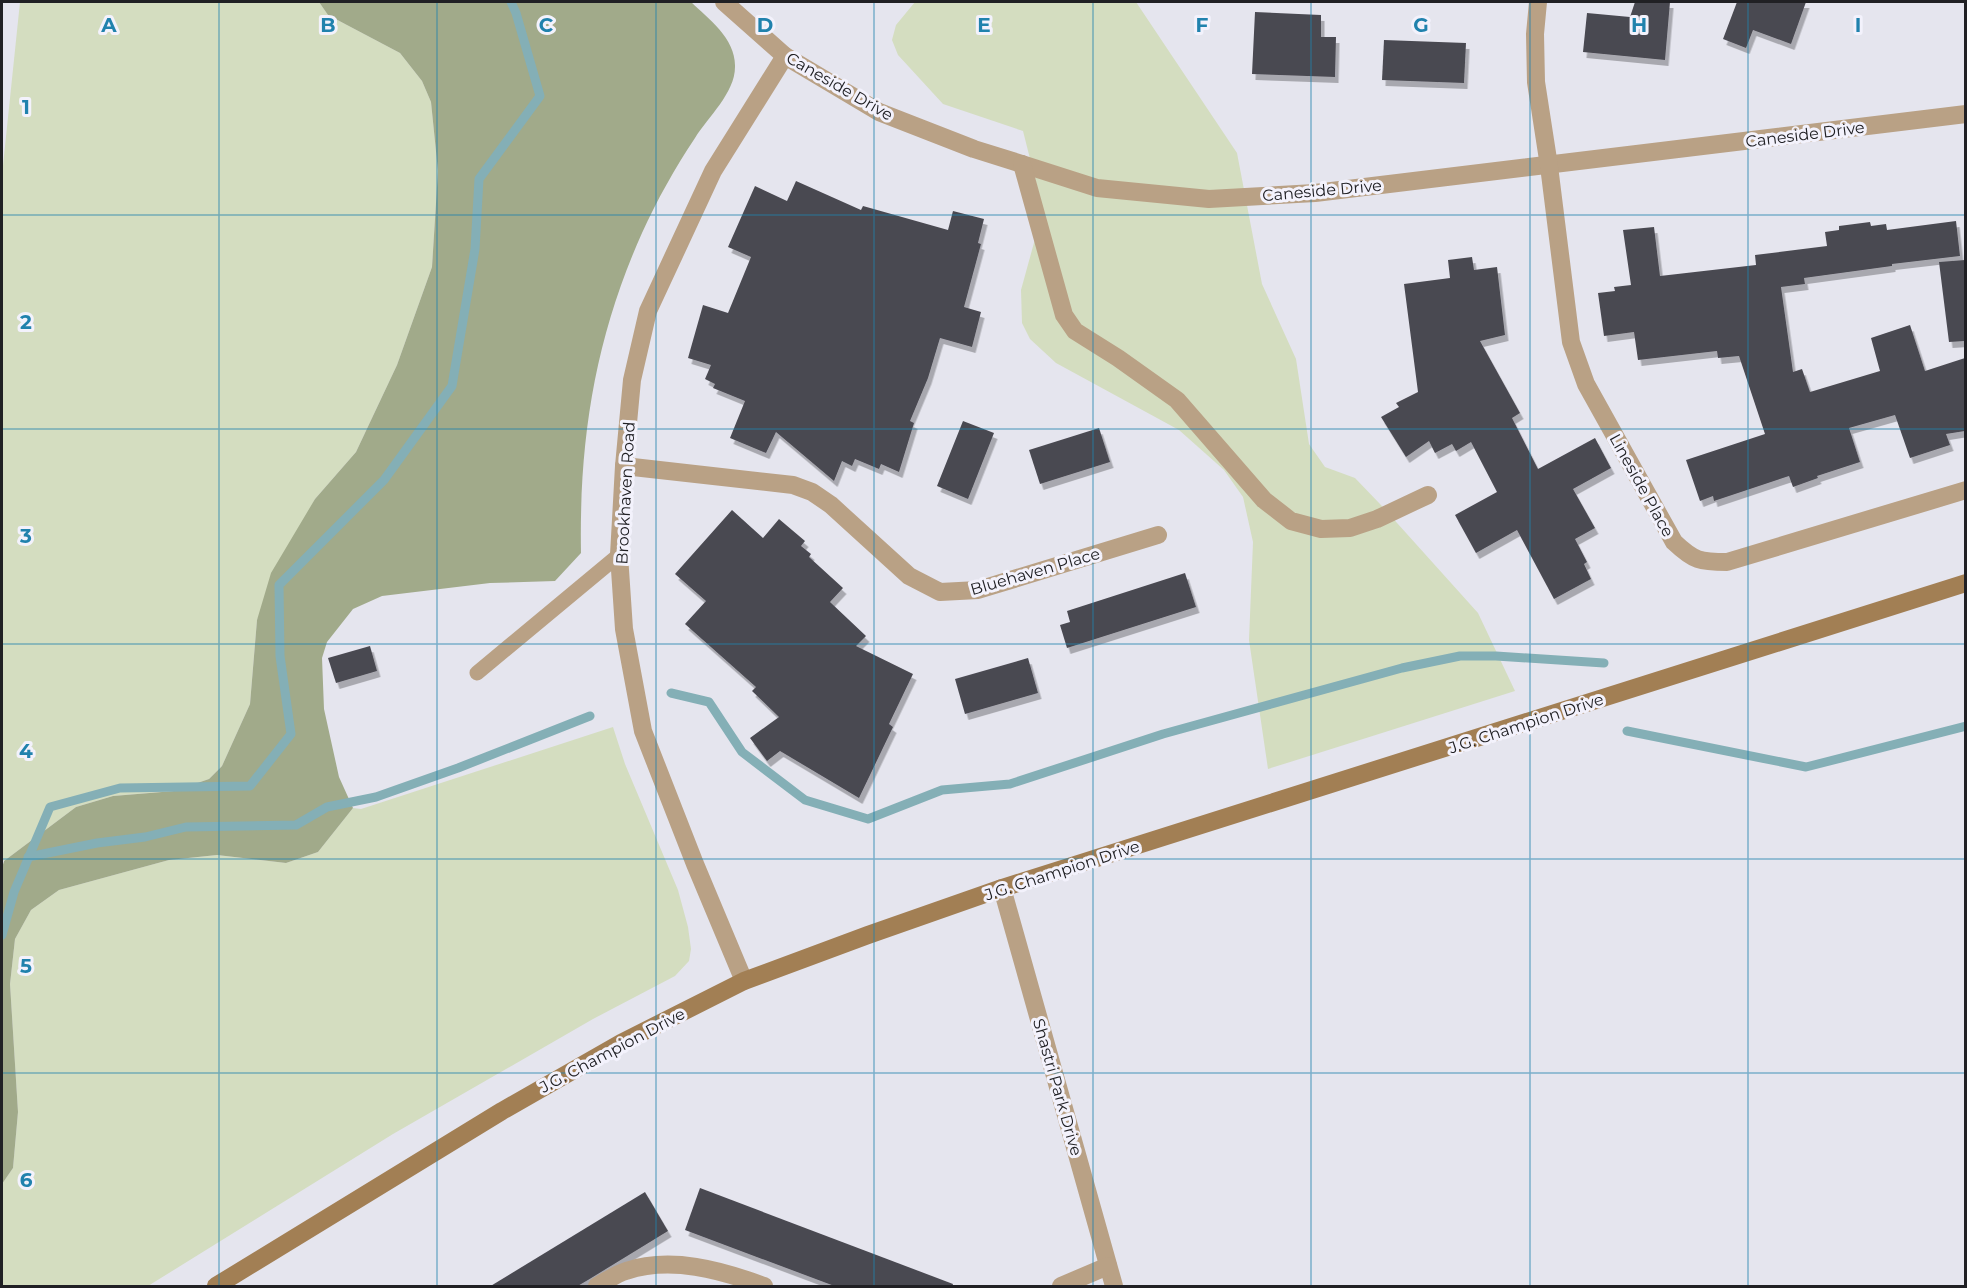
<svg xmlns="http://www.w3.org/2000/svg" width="1967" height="1288" font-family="Montserrat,sans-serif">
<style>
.green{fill:#d4ddc0}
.forest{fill:#a1aa8a}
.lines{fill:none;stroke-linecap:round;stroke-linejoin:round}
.stream{stroke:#84afb6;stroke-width:9}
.building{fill:#4a4951;filter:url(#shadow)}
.lane{stroke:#b9a185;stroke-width:15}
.street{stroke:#b9a185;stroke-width:18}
.secondary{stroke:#a27f54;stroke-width:18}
.grid{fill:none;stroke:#2082ad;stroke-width:1.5;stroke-opacity:0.55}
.labels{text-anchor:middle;stroke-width:6;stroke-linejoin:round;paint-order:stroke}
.street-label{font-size:16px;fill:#202024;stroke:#f3f2fc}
.grid-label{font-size:20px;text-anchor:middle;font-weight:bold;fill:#2082ad;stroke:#f3f2fc;stroke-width:6;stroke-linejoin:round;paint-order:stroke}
</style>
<defs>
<filter id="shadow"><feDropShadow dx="3.5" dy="6" stdDeviation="0" flood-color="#0004"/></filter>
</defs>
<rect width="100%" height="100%" fill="#e5e5ee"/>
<!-- green -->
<g class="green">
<polygon points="20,2 319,2 328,15 400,53 422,81 431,102 438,171 432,267 397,365 356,452 315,499 257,620 250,704 222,766 209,779 174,791 113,796 76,807 4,861 2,860 2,175"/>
<polygon points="915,2 1136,2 1237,153 1262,284 1296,359 1309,444 1325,467 1355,478 1380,504 1478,613 1515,691 1268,769 1249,640 1253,542 1243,497 1224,470 1179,430 1056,363 1030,339 1022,323 1021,290 1043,210 1023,131 943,104 898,55 892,40 896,25"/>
<polygon points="613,727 625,764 678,890 688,927 691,949 689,961 675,976 593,1019 393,1134 148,1286 2,1286 2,1184 13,1168 18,1112 10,984 15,939 31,910 59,890 169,860 217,855 286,863 318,852 353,808 361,809"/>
</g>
<!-- forest -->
<path class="forest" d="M 319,2 L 691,2 C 709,19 736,39 735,67 C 735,93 708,117 695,138 C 675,168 657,200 642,233 C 595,338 579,439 581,553 L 555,581 L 490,583 L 382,596 L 353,609 L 327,642 L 322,658 L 324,709 L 339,777 L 353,808 L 318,852 L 286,863 L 217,855 L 169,860 L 59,890 L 31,910 L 15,939 L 10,984 L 18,1112 L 13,1168 L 2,1184 L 2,868 L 4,861 L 76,807 L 113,796 L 174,791 L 209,779 L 222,766 L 250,704 L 257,620 L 271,573 L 315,499 L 356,452 L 397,365 L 432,267 L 438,171 L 431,102 L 422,81 L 400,53 L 328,15 Z"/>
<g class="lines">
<!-- stream -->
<g class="stream">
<polyline points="671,693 709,702 742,752 805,800 868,819 942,790 1010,784 1163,734 1402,668 1460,656 1496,656 1604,663"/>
<polyline points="1627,731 1806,767 1966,726"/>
<polyline points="28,857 97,843 145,837 186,827 296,825 327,807 376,797 458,768 590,716"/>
<polyline points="2,935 14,892 50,807 120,788 250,786 291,734 280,656 279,585 384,480 452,386 475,249 479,179 540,96 516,13 511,2"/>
</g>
</g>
<!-- building -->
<g class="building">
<polygon points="1635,2 1670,2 1665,60 1583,52 1587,13 1630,17"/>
<polygon points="1737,2 1806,2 1791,44 1753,30 1746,48 1723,39"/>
<polygon points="1255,12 1321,15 1321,37 1336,37 1335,77 1252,74"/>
<polygon points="1384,40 1466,43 1464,83 1382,80"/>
<polygon points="796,181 861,210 863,206 948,230 953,211 984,219 978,243 981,244 964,307 981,312 972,347 940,338 928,378 910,421 914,423 899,472 881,464 879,469 855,459 852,466 842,461 834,481 776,432 766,453 730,438 745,401 713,388 715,384 705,379 711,365 688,358 703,305 728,313 751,257 728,247 755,186 787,201"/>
<polygon points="1956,221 1960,256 1892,264 1892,266 1804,278 1805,284 1781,287 1793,372 1802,369 1810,392 1880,371 1871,338 1910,325 1925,371 1965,358 1965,431 1946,434 1950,445 1910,458 1895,415 1849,428 1860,462 1817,476 1818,478 1793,487 1789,476 1714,501 1713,496 1700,501 1686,460 1765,434 1739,356 1718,358 1717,351 1638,360 1634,332 1604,336 1598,293 1615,291 1614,287 1631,285 1623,230 1654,227 1660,276 1756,265 1755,255 1827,246 1825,232 1839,230 1839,226 1870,222 1871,226 1886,224 1887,230"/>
<polygon points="1472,257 1474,270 1497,267 1505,335 1480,341 1520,413 1512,418 1538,469 1595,438 1611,468 1573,489 1595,528 1575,539 1587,562 1584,564 1591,579 1554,599 1517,530 1476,553 1455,515 1497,492 1471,442 1456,451 1452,444 1435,453 1429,441 1406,457 1381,417 1399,407 1396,403 1418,392 1404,284 1450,278 1448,260"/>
<polygon points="1965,260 1965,341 1949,342 1939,262"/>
<polygon points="963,421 994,433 968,499 937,486"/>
<polygon points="1099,428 1110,462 1040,484 1029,450"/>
<polygon points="732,510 763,538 779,519 805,541 801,546 811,554 809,557 843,588 830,602 866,636 856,646 913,674 889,724 893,727 859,798 780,751 767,761 750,738 779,717 752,691 756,687 685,624 706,601 675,574"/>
<polygon points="1185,573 1196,607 1067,648 1060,625 1070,622 1067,611"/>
<polygon points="370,646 377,671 336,683 328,658"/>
<polygon points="1028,658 1038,693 965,714 955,679"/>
<polygon points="700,1188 953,1284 952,1287 837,1287 685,1230"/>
<polygon points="645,1192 668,1231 588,1280 576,1287 489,1287"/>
</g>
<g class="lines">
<!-- lane -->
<polyline class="lane" points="477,673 619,555"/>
<!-- street -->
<g class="street">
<polyline points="724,2 785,56 879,112 974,149 1022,164 1097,188 1209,199 1315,193 1966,114"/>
<path d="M 1538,2 L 1535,34 L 1536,82 L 1549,166 L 1571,342 L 1586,384 L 1674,542 C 1694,561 1700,562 1727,562 L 1966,490"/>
<polyline points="1022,164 1064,315 1075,331 1118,358 1177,400 1264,500 1291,521 1321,529 1350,528 1377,519 1428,495"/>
<polyline points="624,466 793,485 812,492 831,505 909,576 940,592 978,590 1158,535"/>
<polyline points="1002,888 1114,1286"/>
<polyline points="744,981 695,864 643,731 624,629 619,555 624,466 632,380 648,311 713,171 785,56"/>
<path d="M 597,1286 C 607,1281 616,1274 626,1271 C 671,1256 721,1270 764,1286"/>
<polyline points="1061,1286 1108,1266"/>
</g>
<!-- secondary -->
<polyline class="secondary" points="216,1286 502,1111 621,1043 744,981 868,935 1002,888 1966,583"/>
</g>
<!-- grid -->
<path class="grid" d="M 219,2 L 219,1286M 437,2 L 437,1286M 656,2 L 656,1286M 874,2 L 874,1286M 1093,2 L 1093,1286M 1311,2 L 1311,1286M 1530,2 L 1530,1286M 1748,2 L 1748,1286M 2,215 L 1966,215M 2,429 L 1966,429M 2,644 L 1966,644M 2,859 L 1966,859M 2,1073 L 1966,1073"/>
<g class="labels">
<!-- street labels -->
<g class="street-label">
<text transform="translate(840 86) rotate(30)" y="6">Caneside Drive</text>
<text transform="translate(1805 134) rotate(-7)" y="6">Caneside Drive</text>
<text transform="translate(1322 190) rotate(-5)" y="6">Caneside Drive</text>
<text transform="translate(1642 485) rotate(61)" y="6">Lineside Place</text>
<text transform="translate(625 493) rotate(-87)" y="6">Brookhaven Road</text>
<text transform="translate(1035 571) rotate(-16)" y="6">Bluehaven Place</text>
<text transform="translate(1526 723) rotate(-18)" y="6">J.G. Champion Drive</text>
<text transform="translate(1062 870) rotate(-18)" y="6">J.G. Champion Drive</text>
<text transform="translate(612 1050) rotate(-28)" y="6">J.G. Champion Drive</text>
<text transform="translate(1058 1087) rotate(74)" y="6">Shastri Park Drive</text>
</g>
</g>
<g class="grid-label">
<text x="109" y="32">A</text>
<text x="328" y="32">B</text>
<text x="546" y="32">C</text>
<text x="765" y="32">D</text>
<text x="984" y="32">E</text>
<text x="1202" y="32">F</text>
<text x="1421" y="32">G</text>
<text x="1639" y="32">H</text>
<text x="1858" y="32">I</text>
<text x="26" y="114">1</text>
<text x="26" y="329">2</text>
<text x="26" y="543">3</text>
<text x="26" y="758">4</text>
<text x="26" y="973">5</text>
<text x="26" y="1187">6</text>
</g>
<!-- border -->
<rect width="1967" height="1288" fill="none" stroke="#202024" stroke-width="6"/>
</svg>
